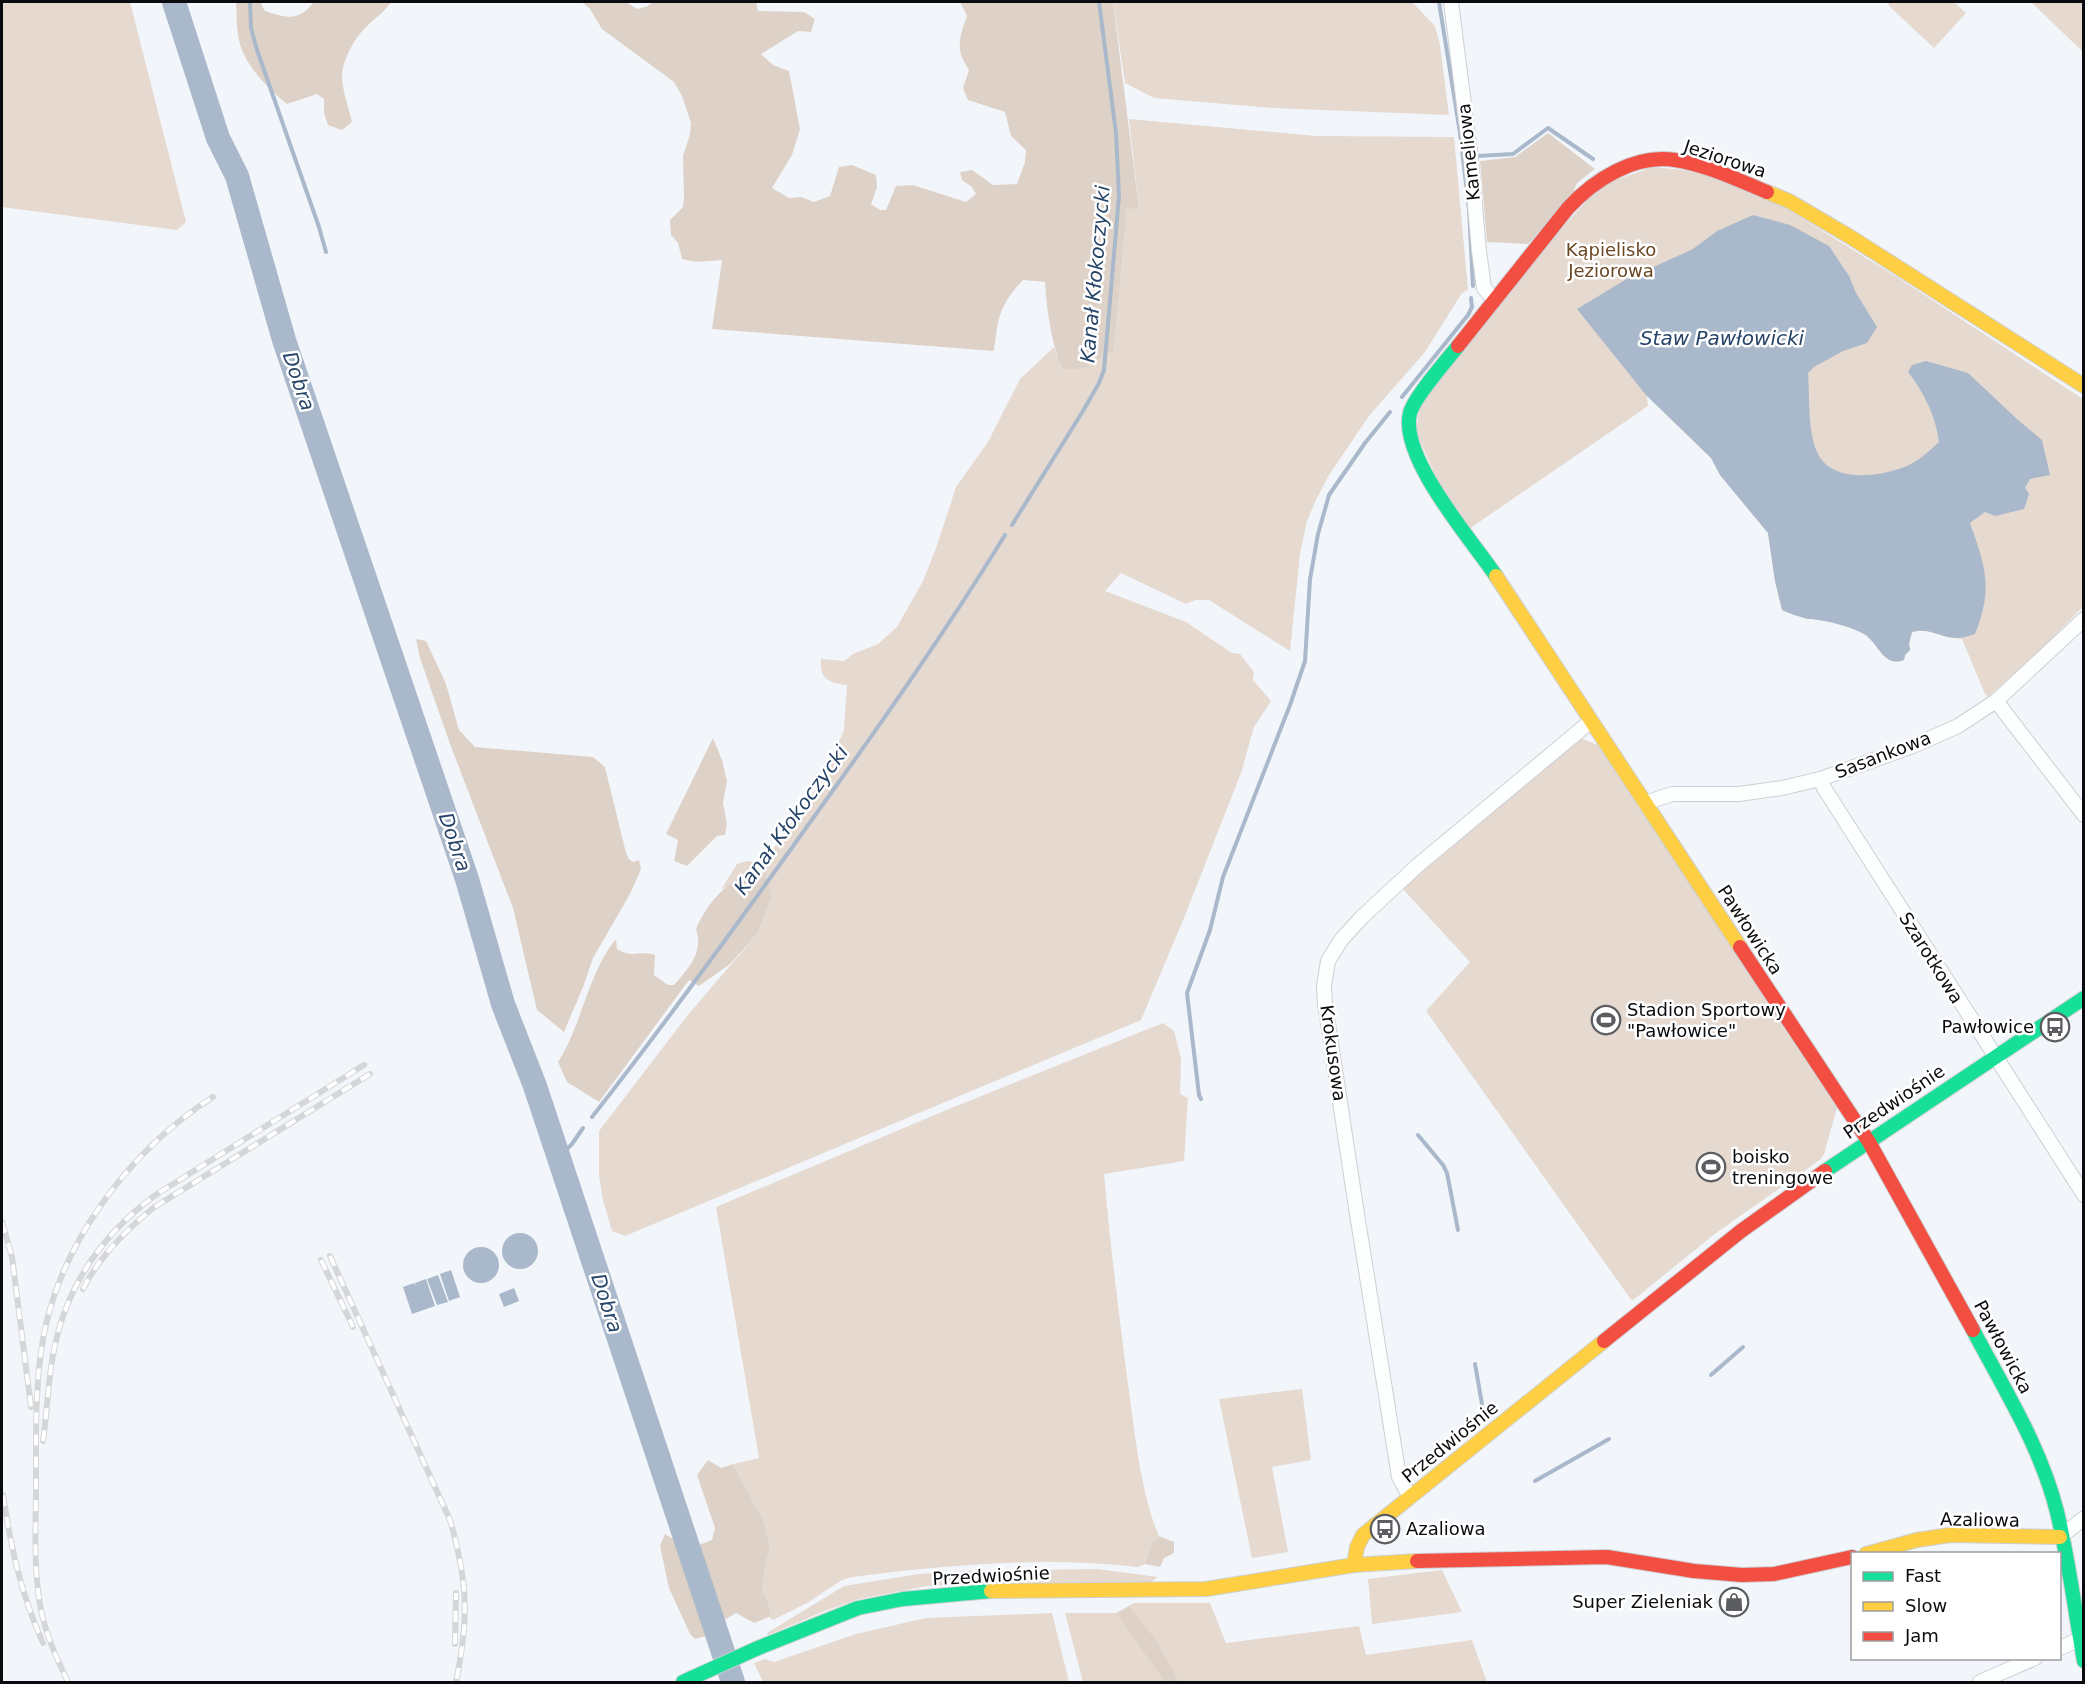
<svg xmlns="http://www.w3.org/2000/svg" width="2085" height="1684" font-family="'DejaVu Sans',sans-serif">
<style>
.green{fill:#e5d9d0}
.forest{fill:#ded2c8}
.water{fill:#a9b8ca}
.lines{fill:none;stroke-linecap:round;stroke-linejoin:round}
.stream{stroke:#a9b8ca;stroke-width:4}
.river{stroke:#a9b8ca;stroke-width:24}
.street-casing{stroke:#cdcfd3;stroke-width:16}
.fast-casing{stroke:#cdcfd3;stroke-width:16}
.slow-casing{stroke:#cdcfd3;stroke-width:16}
.jam-casing{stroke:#cdcfd3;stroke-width:16}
.street{stroke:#fdfefe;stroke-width:14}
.fast{stroke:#16e098;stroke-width:14}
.slow{stroke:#ffcf43;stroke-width:14}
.jam{stroke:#f24e42;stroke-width:14}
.rail-casing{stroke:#d5d6d7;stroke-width:6}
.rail{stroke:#fff;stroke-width:4;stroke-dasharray:11;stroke-linecap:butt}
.labels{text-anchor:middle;stroke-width:5;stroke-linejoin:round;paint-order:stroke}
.street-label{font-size:18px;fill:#090b0e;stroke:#fff}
.park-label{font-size:18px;fill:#6b4623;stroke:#fff}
.poi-label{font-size:18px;fill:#090b0e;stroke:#fff;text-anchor:start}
.water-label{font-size:20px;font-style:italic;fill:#264468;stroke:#fff}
</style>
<rect width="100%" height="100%" fill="#f2f6fb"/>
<!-- green -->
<g class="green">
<polygon points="2,2 130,2 186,222 177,230 2,207"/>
<polygon points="1113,2 1412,2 1435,26 1440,45 1449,115 1273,108 1154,98 1125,83"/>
<polygon points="1888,2 1954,2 1966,13 1934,48 1889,6"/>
<polygon points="2031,2 2083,2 2082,51"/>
<path d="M 1129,119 L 1316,136 L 1454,137 L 1468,290 L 1462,293 L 1425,352 L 1369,416 L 1329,475 L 1316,500 L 1307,521 L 1300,554 L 1290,651 L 1209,600 L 1195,600 L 1186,604 L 1121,573 L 1105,591 L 1186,622 L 1232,653 L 1240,654 L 1254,672 L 1253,680 L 1271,701 L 1254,727 L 1241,773 L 1184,918 L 1141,1020 L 625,1236 L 612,1231 L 603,1200 L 599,1175 L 599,1131 L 687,1016 L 758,933 L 772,895 L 740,875 L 721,890 L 737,864 L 747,861 L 762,863 L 768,856 L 822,780 L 844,730 L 847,685 C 829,683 819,679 821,659 L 844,661 L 853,654 L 878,644 L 897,627 L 923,581 L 936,548 L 956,487 L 988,442 L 1020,379 L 1054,347 L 1062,369 L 1114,350 L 1127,208 L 1139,208 Z"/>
<path d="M 1652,167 L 1683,170 L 1705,175 L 1782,206 L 1897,277 L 2083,399 L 2083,607 L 2038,652 L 1988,697 L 1985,694 L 1962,639 C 1944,639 1929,628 1912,632 L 1909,644 L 1910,650 L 1905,655 L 1904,660 C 1883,668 1879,643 1864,634 C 1852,627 1832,622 1819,620 C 1814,619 1809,620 1804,618 C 1797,616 1789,613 1782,610 L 1775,581 L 1768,533 L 1720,475 L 1711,458 L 1647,396 L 1648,406 L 1469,529 L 1445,497 L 1416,432 L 1420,404 L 1517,278 L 1600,186 Z"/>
<polygon points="1580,738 1598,745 1837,1108 1824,1154 1821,1159 1716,1233 1632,1301 1426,1011 1470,962 1402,888"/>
<path d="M 1163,1023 L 1174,1031 L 1181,1058 L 1180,1094 L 1188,1098 L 1184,1161 L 1104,1174 C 1110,1244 1119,1314 1128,1384 C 1135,1432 1140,1492 1159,1536 L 1152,1542 L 1145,1564 L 1138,1567 C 1043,1556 946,1565 852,1577 L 842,1580 L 807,1603 L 773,1620 L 769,1617 L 771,1610 L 762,1588 L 770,1545 L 763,1520 L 733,1464 L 759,1458 L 716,1207 L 949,1109 Z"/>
<polygon points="1302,1389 1311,1460 1272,1467 1288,1552 1252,1558 1219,1399"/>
<polygon points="1097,1569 1158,1577 1151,1582 980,1583 927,1586 859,1599 827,1610 768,1635 767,1633 844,1586 919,1574 967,1571"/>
<polygon points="1442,1570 1462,1612 1372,1624 1368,1579"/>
<polygon points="1134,1603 1210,1603 1226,1643 1359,1626 1366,1655 1472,1640 1487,1682 1083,1682 1065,1613 1116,1613"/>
<polygon points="1052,1613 1069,1682 763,1682 754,1663 765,1659 774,1662 856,1634 926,1618"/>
</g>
<!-- forest -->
<g class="forest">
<path d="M 236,2 L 260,2 L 265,11 C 287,18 298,22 314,2 L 391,2 C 383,14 374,18 364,29 C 354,40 343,59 342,76 C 342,89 349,109 352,122 L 342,130 L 328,125 L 324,113 L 324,99 L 317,94 L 287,104 C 266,87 242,63 238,35 C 236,24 237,13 236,2 Z"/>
<path d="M 582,2 L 626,2 L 637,9 L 648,6 L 653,2 L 756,2 L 758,11 L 804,12 L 815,19 L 811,32 L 798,31 L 761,54 L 773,65 L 789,71 L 800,129 L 792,155 L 772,188 L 789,198 L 801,197 L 814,202 L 830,196 L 839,167 L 852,165 L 876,175 L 877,187 L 871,204 L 880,210 L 886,210 L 896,186 L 913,185 L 966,202 L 976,194 L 972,187 L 962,180 L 960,172 L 972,170 L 993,185 L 1017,184 L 1025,162 L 1026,150 L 1011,136 L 1005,112 L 968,100 L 963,88 L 969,70 C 955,50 959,38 967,16 L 960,2 L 1113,2 L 1139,208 L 1127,209 L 1114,350 L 1082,369 L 1062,369 C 1051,340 1047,313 1045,282 L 1023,280 C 999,305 998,318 994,351 L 712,329 L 722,260 L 697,262 L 682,259 L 678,243 L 671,235 L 670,220 L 683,207 L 684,198 L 683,156 L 690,134 L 691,123 L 682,96 L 674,82 L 602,29 L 590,9 Z"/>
<polygon points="1548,133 1595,169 1577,183 1570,198 1528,244 1487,242 1480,161 1515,157"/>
<polygon points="416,639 426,641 446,684 459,730 475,747 593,757 605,767 626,853 629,859 633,862 639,860 641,869 630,894 593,958 583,987 564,1032 537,1010 513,908 450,744 420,658"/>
<polygon points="713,738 722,760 727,781 723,803 727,824 725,835 717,836 687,866 674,861 678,840 666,834"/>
<path d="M 753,867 L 764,870 L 772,895 L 758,933 L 730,964 L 699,986 L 689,980 L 599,1102 L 567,1082 L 558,1062 C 582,1025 588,972 616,939 L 617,949 C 634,959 637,950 655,955 L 654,975 L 668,985 L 674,985 C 688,969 704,952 696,929 C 708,901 728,882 753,867 Z"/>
<polygon points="708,1460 721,1468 733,1464 763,1520 770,1545 762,1588 771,1610 769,1617 754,1623 736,1613 721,1622 696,1546 712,1540 715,1528 697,1475"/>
<polygon points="665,1534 678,1542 706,1636 695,1639 690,1634 669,1588 660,1546"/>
<polygon points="1159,1536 1174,1542 1174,1553 1164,1558 1160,1567 1145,1564 1152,1542"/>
<polygon points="1129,1607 1156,1640 1179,1682 1165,1682 1117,1614"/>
</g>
<!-- water -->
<g class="water">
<path d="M 1753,215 L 1790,225 L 1829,246 L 1849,276 L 1856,293 L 1877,327 L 1867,343 L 1843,351 L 1814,367 L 1808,373 C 1810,397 1807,435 1819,456 C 1836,485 1889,476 1913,463 C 1923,457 1931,449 1939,442 C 1936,417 1924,392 1908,372 L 1912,365 L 1926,361 L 1968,373 L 2018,420 L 2042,440 L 2050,475 L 2030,479 L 2025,488 L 2029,494 L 2024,509 L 1995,516 L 1985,512 L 1970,523 C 1986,568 1993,589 1975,634 C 1944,646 1937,626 1912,632 L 1909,644 L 1910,650 L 1905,655 L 1904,660 C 1883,668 1879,643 1864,634 C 1852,627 1832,622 1819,620 C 1814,619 1809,620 1804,618 C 1797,616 1789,613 1782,610 L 1775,581 L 1768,533 L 1720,475 L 1711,458 L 1646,395 L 1577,309 L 1625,280 L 1693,249 L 1717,231 Z"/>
<circle cx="520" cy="1251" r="18"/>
<circle cx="481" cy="1265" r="18"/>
<polygon points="451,1270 460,1297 449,1301 440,1274"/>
<polygon points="438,1275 448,1302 437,1305 427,1279"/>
<polygon points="426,1279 435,1306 412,1314 403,1287 414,1283 415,1286 415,1283"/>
<polygon points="514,1288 519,1301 504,1307 499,1294"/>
</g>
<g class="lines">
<!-- stream -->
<g class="stream">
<polyline points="250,2 251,28 257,50 319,227 326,252"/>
<polyline points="1439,2 1460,133 1469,209 1473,286"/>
<polyline points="1477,156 1513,154 1548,128 1593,159"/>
<polyline points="1402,397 1468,315 1472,307 1471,298"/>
<polyline points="1012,525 1083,411 1099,383 1104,370 1119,196 1116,133 1099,2"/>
<polyline points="1201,1099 1199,1095 1187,993 1210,930 1223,877 1290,705 1305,661 1310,579 1318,534 1329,495 1365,443 1390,412"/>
<path d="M 592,1117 C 666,1023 736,926 806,828 C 875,732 943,636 1005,535"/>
<polyline points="1418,1135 1443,1165 1447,1173 1458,1230"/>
<polyline points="558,1158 572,1144 583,1128"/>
<polyline points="1475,1364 1482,1404"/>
<polyline points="1711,1375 1743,1347"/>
<polyline points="1535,1481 1609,1439"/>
<polyline points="731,1682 733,1682"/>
</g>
<!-- river -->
<polyline class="river" points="174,2 218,138 237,176 284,340 467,879 503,1004 535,1086 733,1682"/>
<!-- street casing -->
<g class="street-casing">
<g id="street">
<polyline points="1451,2 1471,160 1479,251 1484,288 1494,300"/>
<polyline points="1996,701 2084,815"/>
<polyline points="1820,779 1824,788 2084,1195"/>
<polyline points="1645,803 1672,794 1739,794 1782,788 1820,779 1913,746 1958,726 1996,701 2084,619"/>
<polyline points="1410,1497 1399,1477 1357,1214 1325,1004 1324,986 1328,961 1341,940 1362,917 1417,866 1591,721"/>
<polyline points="2060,1537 2084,1518"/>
<polyline points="2060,1648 2080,1639"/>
<polyline points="1980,1682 2035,1658"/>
</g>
</g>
<!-- fast casing -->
<g class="fast-casing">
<g id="fast">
<path d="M 1458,346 C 1447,360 1414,397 1410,413 C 1399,457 1471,539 1496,576"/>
<polyline points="1825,1171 2084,998"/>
<path d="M 1973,1330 C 2004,1389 2041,1447 2057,1512 C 2069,1561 2075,1612 2084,1661"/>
<polyline points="683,1682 758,1648 858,1608 903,1599 991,1591"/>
</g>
</g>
<!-- slow casing -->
<g class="slow-casing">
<g id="slow">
<polyline points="1767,192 1789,201 1852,238 2084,386"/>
<polyline points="1496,576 1740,947"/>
<polyline points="1866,1554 1917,1540 1950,1535 2060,1537"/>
<polyline points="1354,1565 1357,1547 1363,1535 1604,1341"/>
<polyline points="991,1591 1206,1589 1354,1565 1417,1561"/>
</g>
</g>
<!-- jam casing -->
<g class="jam-casing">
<g id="jam">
<path d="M 1458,346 L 1568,208 C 1594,180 1634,154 1675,160 C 1707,165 1738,180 1767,192"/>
<polyline points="1740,947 1869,1142 1973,1330"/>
<polyline points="1604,1341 1741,1231 1825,1171"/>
<polyline points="1417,1561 1607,1557 1694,1571 1742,1575 1774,1574 1852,1557"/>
</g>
</g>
<!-- street -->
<use href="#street" class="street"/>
<!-- fast -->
<use href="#fast" class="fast"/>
<!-- slow -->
<use href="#slow" class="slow"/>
<!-- jam -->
<use href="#jam" class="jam"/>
<!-- rail casing -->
<g class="rail-casing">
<g id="rail">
<polyline points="2,1222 12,1257 31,1407"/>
<path d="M 330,1256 L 450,1520 C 468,1583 469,1618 456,1682"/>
<polyline points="321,1260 353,1327"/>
<path d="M 83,1289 C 99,1257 125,1231 153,1208 L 370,1074"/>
<path d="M 43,1441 C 47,1413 48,1383 53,1355 C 65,1287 102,1234 157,1194 L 364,1065"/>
<path d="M 3,1495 C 11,1548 21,1594 43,1643"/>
<polyline points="455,1644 456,1593"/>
<path d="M 68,1682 C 57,1659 46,1635 41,1610 C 33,1569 36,1525 36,1484 C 36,1440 35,1396 41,1352 C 54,1250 128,1151 213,1097"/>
</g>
</g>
<!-- rail -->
<use href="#rail" class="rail"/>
</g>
<!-- icons -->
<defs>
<g id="stadium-ring" transform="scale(1.5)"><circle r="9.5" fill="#fff" stroke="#5b5d61" stroke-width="1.5"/><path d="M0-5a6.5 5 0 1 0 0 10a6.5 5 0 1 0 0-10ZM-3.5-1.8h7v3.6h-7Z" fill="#5b5d61"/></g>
<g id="bus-ring" transform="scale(1.5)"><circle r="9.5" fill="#fff" stroke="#5b5d61" stroke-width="1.5"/><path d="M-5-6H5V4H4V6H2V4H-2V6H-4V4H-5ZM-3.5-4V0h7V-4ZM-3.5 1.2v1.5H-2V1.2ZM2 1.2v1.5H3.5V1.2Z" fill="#5b5d61"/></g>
<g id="shop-ring" transform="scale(1.5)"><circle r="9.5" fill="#fff" stroke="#5b5d61" stroke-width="1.5"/><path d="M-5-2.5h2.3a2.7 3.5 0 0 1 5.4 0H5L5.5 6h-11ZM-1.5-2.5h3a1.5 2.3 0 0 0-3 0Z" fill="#5b5d61"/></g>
</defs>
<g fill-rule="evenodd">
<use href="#stadium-ring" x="1606" y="1020"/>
<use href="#bus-ring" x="2055" y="1027"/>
<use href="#stadium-ring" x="1711" y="1167"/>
<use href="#bus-ring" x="1385" y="1529"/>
<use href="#shop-ring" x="1734" y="1602"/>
</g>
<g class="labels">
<!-- street labels -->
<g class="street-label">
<text transform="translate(1469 152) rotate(-96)" y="6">Kameliowa</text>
<text transform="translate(1725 159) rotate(18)" y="6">Jeziorowa</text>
<text transform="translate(1883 755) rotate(-21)" y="6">Sasankowa</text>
<text transform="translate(1750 930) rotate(57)" y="6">Pawłowicka</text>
<text transform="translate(1931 958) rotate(58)" y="6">Szarotkowa</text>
<text transform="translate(1333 1053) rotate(82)" y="6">Krokusowa</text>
<text transform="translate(1894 1102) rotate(-34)" y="6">Przedwiośnie</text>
<text transform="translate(2003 1347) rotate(62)" y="6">Pawłowicka</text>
<text transform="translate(1450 1442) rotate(-39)" y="6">Przedwiośnie</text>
<text transform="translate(1980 1520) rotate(1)" y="6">Azaliowa</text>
<text transform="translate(991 1576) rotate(-3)" y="6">Przedwiośnie</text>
</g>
<!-- park labels -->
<g class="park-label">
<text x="1611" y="256">Kąpielisko<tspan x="1611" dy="21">Jeziorowa</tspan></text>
</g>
<!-- poi labels -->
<g class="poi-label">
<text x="1627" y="1016">Stadion Sportowy<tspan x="1627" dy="21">"Pawłowice"</tspan></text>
<text x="2034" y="1033" text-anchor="end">Pawłowice</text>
<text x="1732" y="1163">boisko<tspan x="1732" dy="21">treningowe</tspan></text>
<text x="1406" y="1535">Azaliowa</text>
<text x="1713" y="1608" text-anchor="end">Super Zieleniak</text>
</g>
<!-- water labels -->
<g class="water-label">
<text transform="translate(1095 274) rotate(-85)" y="7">Kanał Kłokoczycki</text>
<text x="1722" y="345">Staw Pawłowicki</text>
<text transform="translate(299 381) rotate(71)" y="7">Dobra</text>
<text transform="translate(791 820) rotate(-54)" y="7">Kanał Kłokoczycki</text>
<text transform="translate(455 842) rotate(71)" y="7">Dobra</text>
<text transform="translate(607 1303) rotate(72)" y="7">Dobra</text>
</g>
</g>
<!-- border -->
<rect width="2085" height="1684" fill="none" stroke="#090b0e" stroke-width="6"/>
<!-- legend -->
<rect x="1851" y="1552" width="210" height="108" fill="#ffffff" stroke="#9d9d9f" stroke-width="1.5"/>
<rect x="1863" y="1572" width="30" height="9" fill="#16e098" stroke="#9d9d9f" stroke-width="1.5"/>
<text x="1905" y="1582" font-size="18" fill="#090b0e">Fast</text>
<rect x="1863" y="1602" width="30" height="9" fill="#ffcf43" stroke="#9d9d9f" stroke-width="1.5"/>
<text x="1905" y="1612" font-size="18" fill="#090b0e">Slow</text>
<rect x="1863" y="1632" width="30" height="9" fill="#f24e42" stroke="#9d9d9f" stroke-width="1.5"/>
<text x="1905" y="1642" font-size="18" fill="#090b0e">Jam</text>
</svg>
